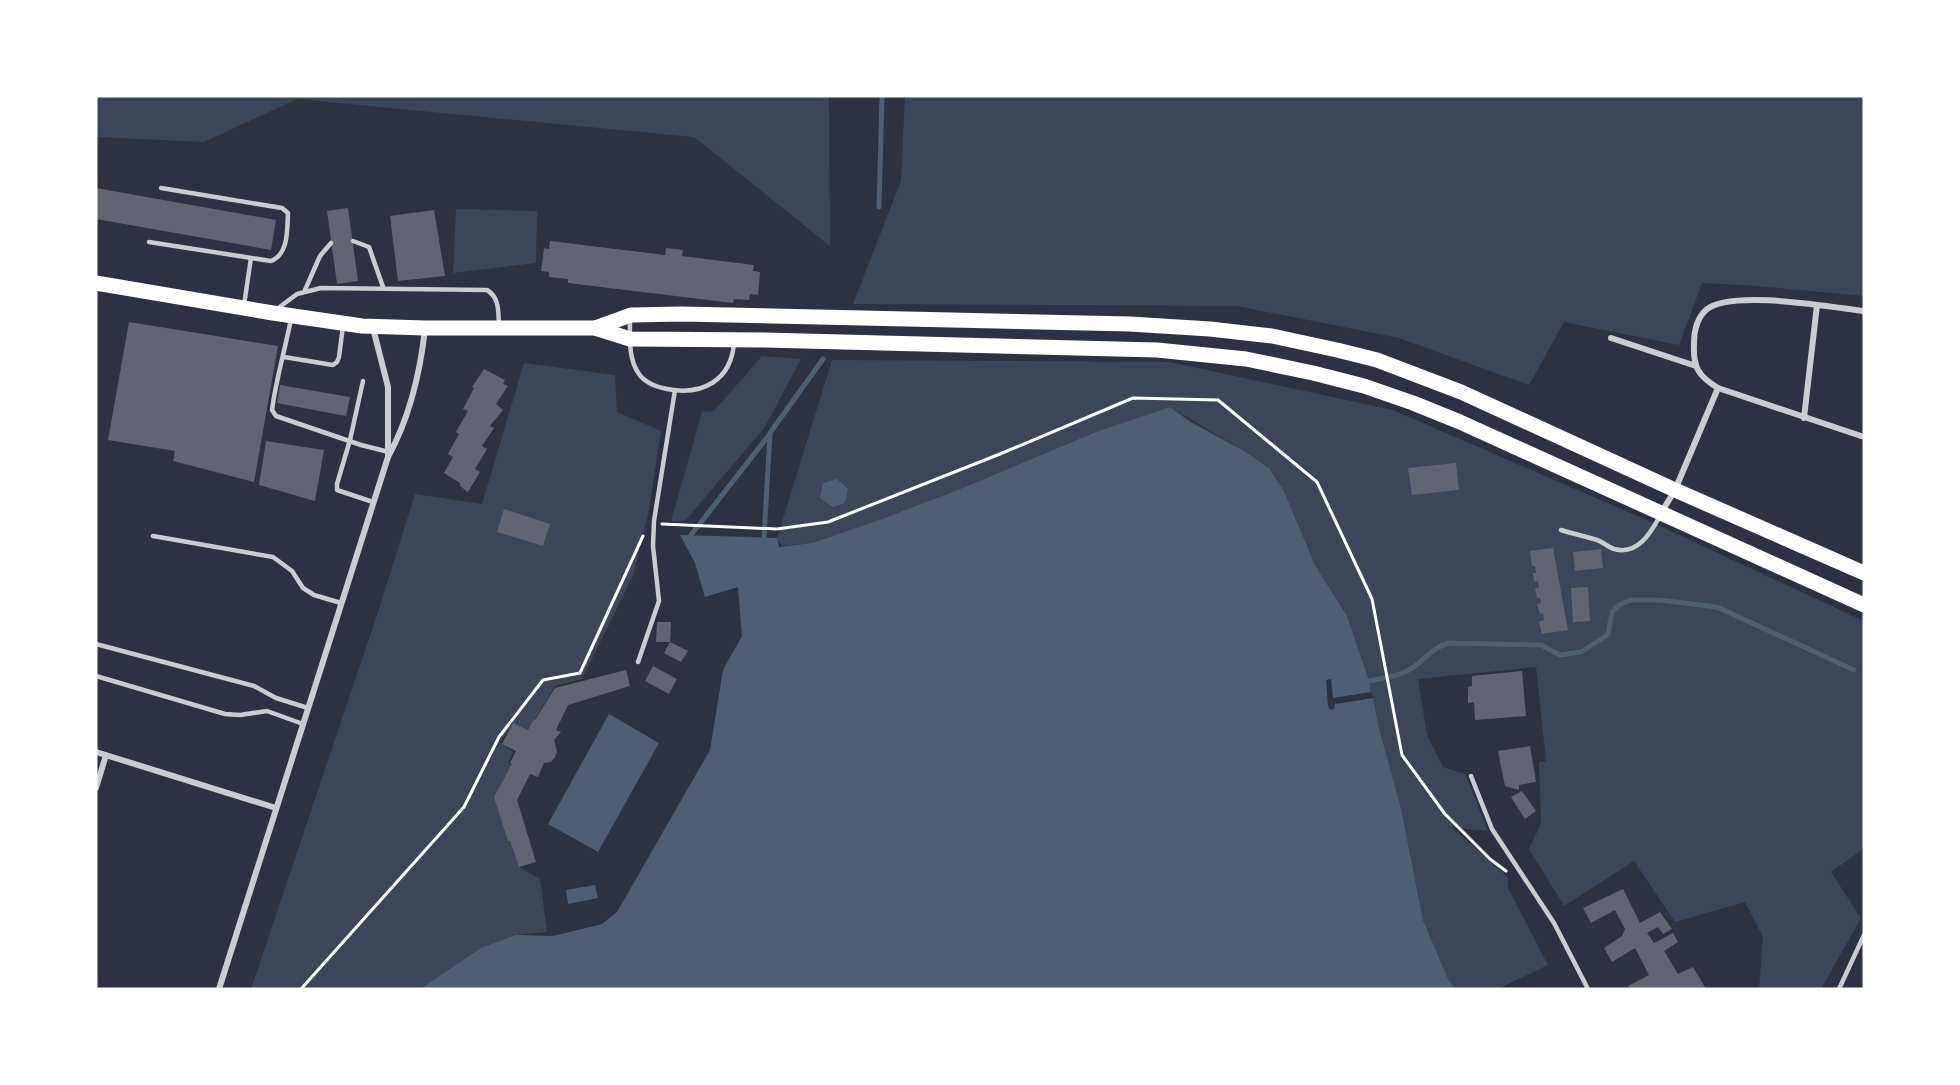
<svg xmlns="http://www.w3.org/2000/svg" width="1960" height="1085" font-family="Helvetica,sans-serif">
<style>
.green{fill:#3c4559}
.water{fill:#4f5d75}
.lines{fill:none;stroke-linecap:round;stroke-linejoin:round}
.stream{stroke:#4f5d75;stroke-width:5}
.building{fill:#626471}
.path{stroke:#fff;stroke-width:3}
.service{stroke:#caccd0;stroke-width:4.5}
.minor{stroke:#caccd0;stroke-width:6}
.primary{stroke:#fff;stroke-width:15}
</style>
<rect width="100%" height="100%" fill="#2d3142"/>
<!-- green -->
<g class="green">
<polygon points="96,96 829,96 830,246 694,137 297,99 204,142 96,137"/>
<polygon points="905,96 1864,96 1864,296 1758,286 1702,283 1679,345 1564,322 1529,385 1399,338 1237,306 853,304 901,181"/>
<polygon points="456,209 537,211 536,263 453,273"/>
<polygon points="762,356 801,359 765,427 685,521 671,521 702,412 714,411"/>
<polygon points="832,360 1170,362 1393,410 1649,521 1864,621 1864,846 1862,850 1831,872 1861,918 1821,989 1759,989 1763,937 1745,902 1675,922 1634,861 1564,906 1529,849 1541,824 1539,762 1546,761 1536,667 1418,679 1427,735 1443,767 1465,774 1488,831 1451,827 1508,877 1508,888 1548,965 1498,989 1455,989 1448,980 1423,920 1401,808 1379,728 1373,698 1347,616 1315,565 1284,491 1269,468 1246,452 1170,407 1098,431 965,487 882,519 812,543 782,546 777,538"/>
<polygon points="524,363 615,375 617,412 661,431 649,511 633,576 582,679 555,686 528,730 513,724 499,742 513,752 508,763 512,765 510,841 519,867 540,879 547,932 516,935 447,972 420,989 251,989 378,612 415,494 482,504"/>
</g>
<!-- water -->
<g class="water">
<polygon points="1170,407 1191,422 1246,452 1269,468 1284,491 1315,565 1347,616 1369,681 1371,692 1333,698 1331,679 1326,680 1328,706 1330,710 1334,709 1335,704 1373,698 1379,728 1401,808 1423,920 1448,979 1455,989 420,989 481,948 516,935 553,936 602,924 617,912 710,750 723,670 742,636 738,587 705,597 695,563 680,535 777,538 779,547 812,543 882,519 965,487 1098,431"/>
<polygon points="837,479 848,489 845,503 833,507 820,498 823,483"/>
<polygon points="609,714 659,743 598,852 548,824"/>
<polygon points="595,885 598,898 568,904 566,890"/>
</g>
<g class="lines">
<!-- stream -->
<g class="stream">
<polyline points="879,207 882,96"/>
<polyline points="691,535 769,435"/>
<polyline points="764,538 770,433 823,359"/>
<path d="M 1369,681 C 1382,678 1396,677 1407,671 C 1423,663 1429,649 1448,643 L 1541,645 L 1560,655 L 1581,652 L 1603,638 L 1608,634 L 1612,612 L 1619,605 L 1630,600 L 1659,600 L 1717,607 L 1854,670"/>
</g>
</g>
<!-- building -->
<g class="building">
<polygon points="96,188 276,220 271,250 96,219"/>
<polygon points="348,208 358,281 337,284 327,211"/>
<polygon points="434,210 445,276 398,281 390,216"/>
<polygon points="550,241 665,255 666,248 683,250 682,256 754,265 753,271 760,272 758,295 750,294 749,300 734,299 733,303 568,283 568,279 549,277 549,272 541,271 544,248 549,249"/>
<polygon points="129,322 278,346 254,482 173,461 175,451 108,440"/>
<polygon points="484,369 505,380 503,384 508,386 496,404 503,410 490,426 494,428 482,446 487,449 475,469 480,472 468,492 460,486 460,483 444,473 453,457 448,454 459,434 456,432 468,411 463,409 474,388 472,387"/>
<polygon points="280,385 350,397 346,416 277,403"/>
<polygon points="266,441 324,450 315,501 259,485"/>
<polygon points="1456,463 1459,490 1412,495 1408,468"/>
<polygon points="504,509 550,524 543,546 497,532"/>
<polygon points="1553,548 1568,630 1542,634 1539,622 1544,620 1543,613 1540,614 1537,604 1541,603 1540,598 1537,598 1535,588 1539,588 1538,581 1534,581 1533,573 1536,573 1535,566 1532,566 1530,551"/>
<polygon points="1601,549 1603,568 1575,571 1573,552"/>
<polygon points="1588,587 1590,621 1573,622 1571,588"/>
<polygon points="657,622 671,622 670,642 688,651 681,662 664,653 670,642 656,642"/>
<polygon points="653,666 677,679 669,694 645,681"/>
<polygon points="626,670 630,686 568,705 556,730 561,732 554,740 557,751 555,757 551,762 544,763 538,777 530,774 517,800 536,862 519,867 510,841 508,841 494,797 512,764 510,763 516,751 502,744 513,723 528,730 534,719 535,720 555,688"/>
<polygon points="1522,671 1526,716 1475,720 1474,702 1468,703 1468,687 1472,686 1472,676"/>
<polygon points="1530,746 1536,782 1519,785 1519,790 1505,786 1498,751"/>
<polygon points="1522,791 1536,811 1525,819 1511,797"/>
<polygon points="1623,889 1640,923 1660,912 1672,929 1663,934 1658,927 1647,933 1654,943 1673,933 1678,942 1664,951 1678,974 1693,967 1706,989 1630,989 1628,986 1649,975 1635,948 1612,962 1604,948 1622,936 1625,929 1615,910 1591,923 1583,908"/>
</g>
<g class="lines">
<!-- path -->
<g class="path">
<polyline points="662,524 777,529 828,522 1000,454 1133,398 1218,400 1317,482 1372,599 1402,755 1445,814 1490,859 1506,871"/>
<polyline points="301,989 464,807 499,737 543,680 580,673 643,536"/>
</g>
<!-- service -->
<g class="service">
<polyline points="353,241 369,247 383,287"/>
<path d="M 149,242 L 271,261 C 289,254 287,229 288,213 L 282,208 L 161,188"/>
<polyline points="305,290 320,256 331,243"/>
<polyline points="244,305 251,258"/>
<path d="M 277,309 L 297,294 L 321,288 L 487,290 C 500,298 498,312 499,325"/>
<path d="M 291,319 C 285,350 276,379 272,410 L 276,416 L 361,445 L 389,452"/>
<path d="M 630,319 C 630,337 628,359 639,374 C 645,383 657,387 667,389 C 703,396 731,380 734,343"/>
<polyline points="284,357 333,365 337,362 339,357 343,326"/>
<polyline points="363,381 350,440 337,484 337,490 373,502"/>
<path d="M 1561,530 C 1573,534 1585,536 1597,540 C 1603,542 1608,547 1614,549 C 1638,556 1651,532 1660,516"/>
<polyline points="153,536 273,557 292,571 303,588 314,595 341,603"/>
<polyline points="96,644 254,686 276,698 308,708"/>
<polyline points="638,662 659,601 653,546 654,521 675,390"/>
<polyline points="96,676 225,714 240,715 267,711 303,724"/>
<polyline points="1471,776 1492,829 1554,923 1588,989"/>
<polyline points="1839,989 1864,935"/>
</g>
<!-- minor -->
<g class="minor">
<path d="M 1864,311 C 1831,307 1730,289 1706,310 C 1696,319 1694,332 1694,344 C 1693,367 1698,376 1718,388 L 1864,437"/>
<polyline points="373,328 388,387 388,457"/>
<polyline points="1611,338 1696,366"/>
<polyline points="1804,418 1817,305"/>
<polyline points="1661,513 1675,490 1718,388"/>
<polyline points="96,752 276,808"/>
<polyline points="96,788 106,755"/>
<path d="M 219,989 L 388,457 C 410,417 420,374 425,329"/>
</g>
<!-- primary -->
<g class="primary">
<polyline points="96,283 273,313 362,326 425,328 595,328 630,339 765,340 1157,350 1246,359 1313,373 1364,386 1413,403 1460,422 1864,605"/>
<polyline points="595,328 631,315 681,314 1130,324 1210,329 1272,336 1337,350 1377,360 1461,392 1675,490 1864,573"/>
</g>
</g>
<!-- border -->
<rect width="1960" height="1085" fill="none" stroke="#ffffff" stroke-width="195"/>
</svg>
